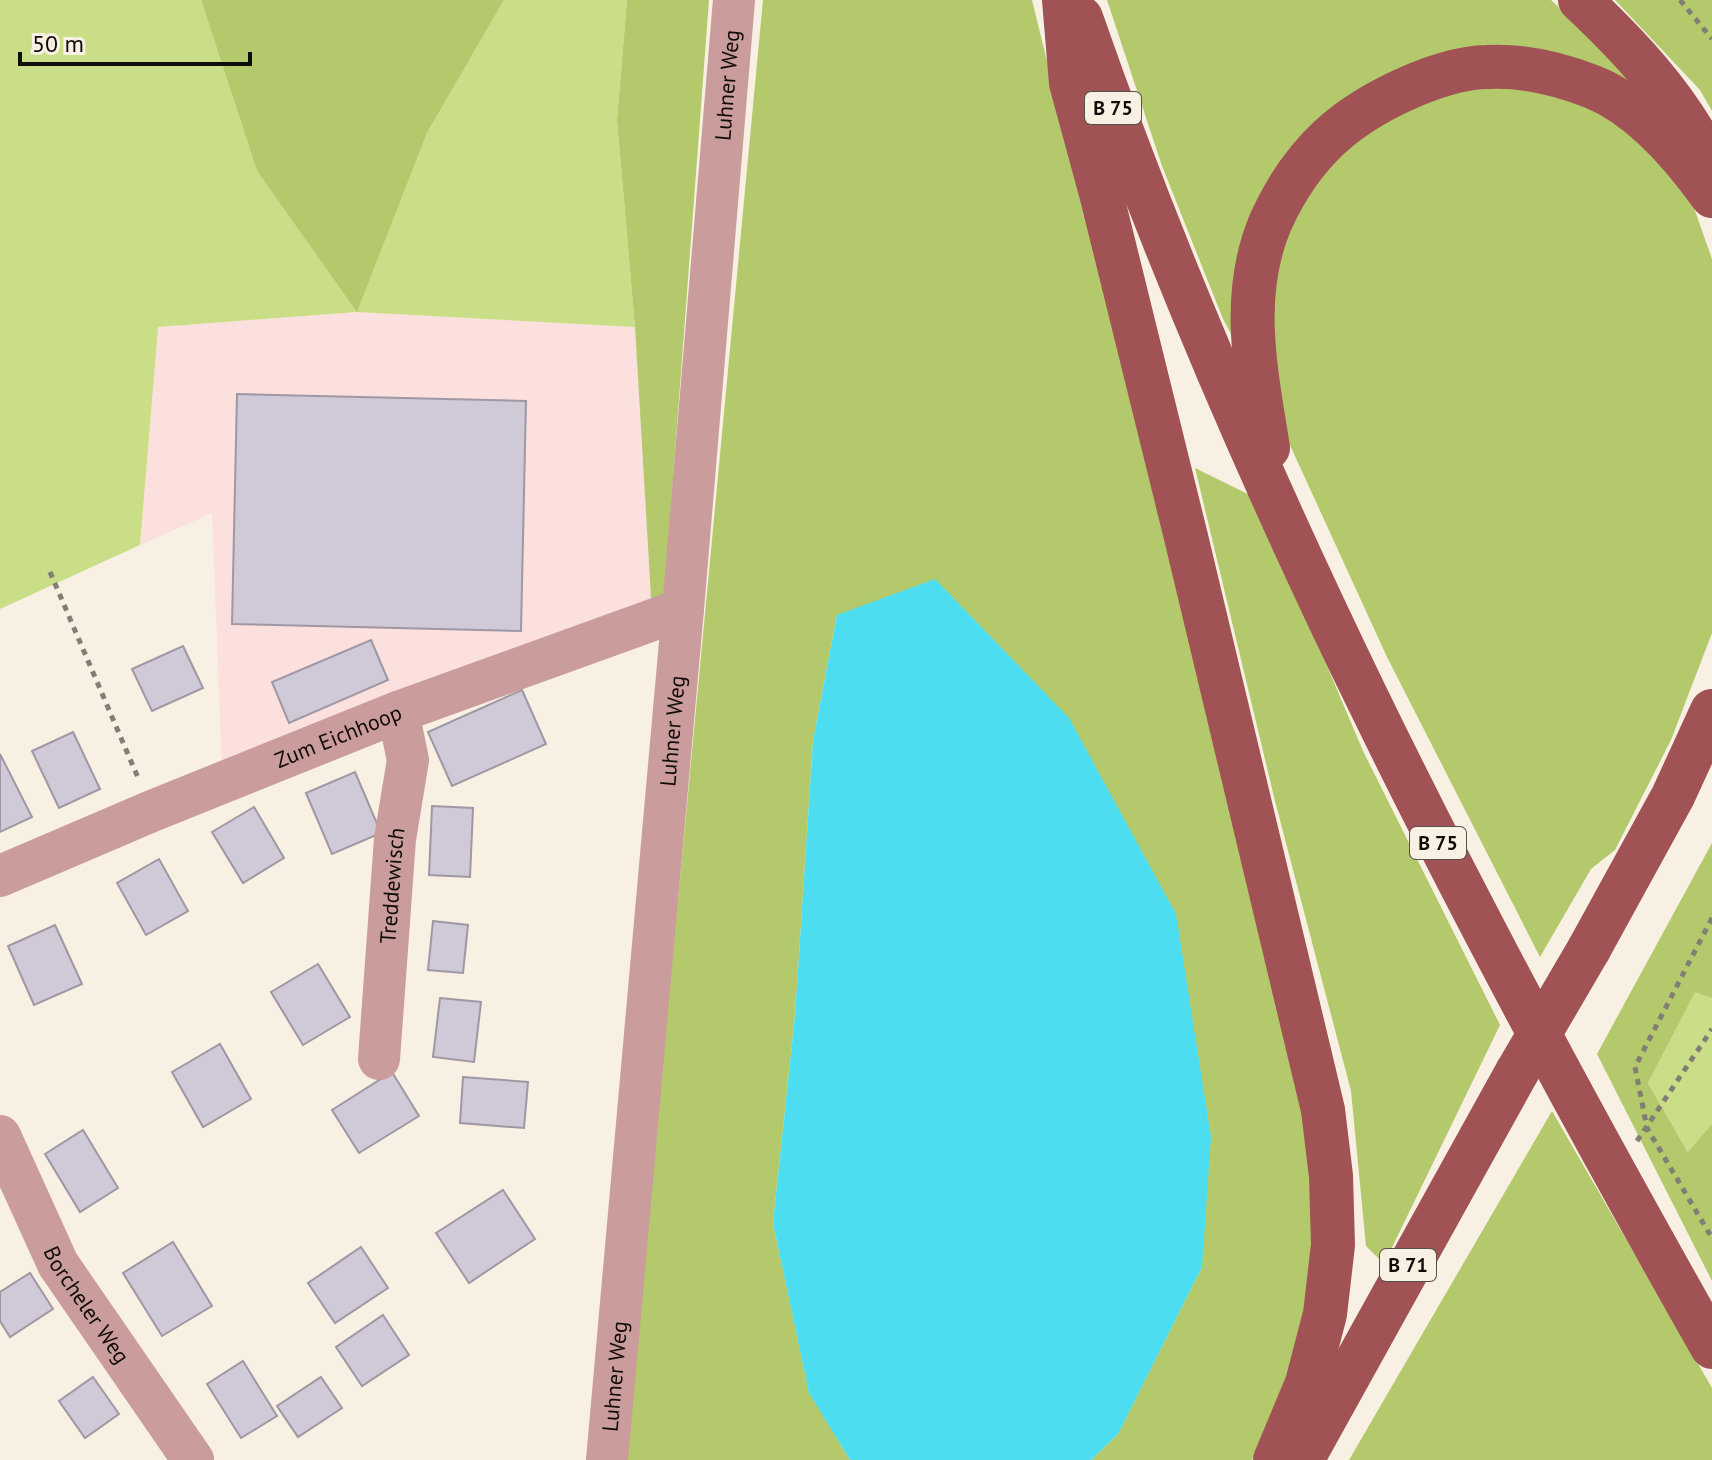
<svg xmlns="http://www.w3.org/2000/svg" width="1712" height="1460" font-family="'PT Sans',sans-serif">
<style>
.industrial{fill:#fbe0de}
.green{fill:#c9de86}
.forest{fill:#b3c96b}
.water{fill:#4cdef0}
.building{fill:#d0c9d7;stroke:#9f97a4;stroke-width:2}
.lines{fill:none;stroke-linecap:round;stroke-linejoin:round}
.path{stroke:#837e75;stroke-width:5;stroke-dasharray:6 6;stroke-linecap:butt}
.minor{stroke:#ca9c9b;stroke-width:42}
.major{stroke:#a15255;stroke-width:44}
.major-bridge{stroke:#a15255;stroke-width:44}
.labels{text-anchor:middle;stroke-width:8;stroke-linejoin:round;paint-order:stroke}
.shield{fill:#f8f0e2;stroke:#56514a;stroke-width:2}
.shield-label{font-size:20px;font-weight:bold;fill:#100d09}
.street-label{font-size:22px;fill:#100d09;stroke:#f8f0e2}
</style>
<rect width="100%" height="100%" fill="#f8f0e2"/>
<!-- industrial -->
<polygon class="industrial" points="357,312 635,327 652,614 222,771 212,513 140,545 157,327"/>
<!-- green -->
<g class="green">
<polygon points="0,0 201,0 257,171 357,311 427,133 504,0 627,0 617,120 635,327 357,312 158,327 140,545 0,609"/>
<polygon points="1695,991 1712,998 1712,1124 1689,1153 1648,1083"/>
</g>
<!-- forest -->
<g class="forest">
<polygon points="201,0 504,0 427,133 357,312 257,171"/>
<polygon points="627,0 709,0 663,612 652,614 635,327 617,120"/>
<polygon points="763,0 1032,0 1296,1073 1312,1178 1313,1263 1298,1347 1252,1460 1091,1460 1118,1434 1202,1267 837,615 813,741 795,1016 773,1223 809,1392 850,1460 625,1460"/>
<polygon points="1107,0 1551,0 1624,67 1688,191 1712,259 1712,633 1671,740 1615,850 1591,869 1540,957 1387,657 1289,443 1223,319 1162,166"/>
<polygon points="1615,0 1712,0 1712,111 1700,90"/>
<polygon points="1195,468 1256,498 1363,751 1500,1025 1384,1264 1366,1246 1351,1091 1275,801"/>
<polygon points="1712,843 1712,998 1695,992 1648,1083 1688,1152 1712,1124 1712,1281 1597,1054"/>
<polygon points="1552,1111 1712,1388 1712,1460 1349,1460"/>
</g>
<!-- water -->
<polygon class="water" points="935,579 1069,718 1176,914 1211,1137 1202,1267 1118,1434 1091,1460 850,1460 809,1393 773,1223 795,1016 813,741 837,615"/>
<!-- building -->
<g class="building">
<polygon points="237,394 526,401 521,631 232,624"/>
<polygon points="371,640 388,680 289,723 272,682"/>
<polygon points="183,646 203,688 152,711 132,669"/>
<polygon points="522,690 546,744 452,786 428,732"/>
<polygon points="73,732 100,789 59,808 32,751"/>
<polygon points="0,754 32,817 0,832"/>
<polygon points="355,772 381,833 332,854 306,793"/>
<polygon points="432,806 473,808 470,877 429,875"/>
<polygon points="254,807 284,858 243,883 212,832"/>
<polygon points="159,859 188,911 146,935 117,883"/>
<polygon points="433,921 468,925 463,973 428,970"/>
<polygon points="55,925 82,984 34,1005 8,946"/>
<polygon points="318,964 350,1017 303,1045 271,992"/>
<polygon points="440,998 481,1002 474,1062 433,1057"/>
<polygon points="220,1044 251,1099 203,1127 172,1072"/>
<polygon points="392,1072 419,1116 359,1153 332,1110"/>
<polygon points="463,1077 528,1082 524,1128 460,1123"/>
<polygon points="83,1130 118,1188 80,1212 45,1154"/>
<polygon points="503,1190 535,1239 469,1283 436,1233"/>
<polygon points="173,1242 212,1306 162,1336 123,1273"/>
<polygon points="361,1247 388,1288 335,1323 308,1283"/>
<polygon points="30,1273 53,1309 10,1337 0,1321 0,1292"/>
<polygon points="383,1315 409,1355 362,1386 336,1347"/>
<polygon points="243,1361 277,1416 241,1438 207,1384"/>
<polygon points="93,1377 119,1414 85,1438 59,1401"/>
<polygon points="321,1377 342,1408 298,1437 277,1406"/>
</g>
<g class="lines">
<!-- path -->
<g class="path">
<polyline points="1680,0 1712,39"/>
<polyline points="50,572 139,780"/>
<polyline points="1712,918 1635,1067 1647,1128 1712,1238"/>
<polyline points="1637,1141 1712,1029"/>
</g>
<!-- minor -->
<g class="minor">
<path id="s1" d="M 0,876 L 152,811 L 398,712 L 683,609"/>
<path id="s2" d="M 379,1059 L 395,839 L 408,760 L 398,712"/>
<path id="s3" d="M 0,1136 L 58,1264 L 193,1460"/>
<path id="s4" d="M 607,1460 L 683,609 L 734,0"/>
</g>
<!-- major -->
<g class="major">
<polyline points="1064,0 1071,83 1102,197 1186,537 1323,1110 1331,1176 1333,1245 1325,1314 1307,1383 1275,1460"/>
<path d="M 1580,0 C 1628,45 1674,94 1705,153"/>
<path d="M 1081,18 C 1243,483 1470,920 1712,1347"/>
<path d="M 1268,448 C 1256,372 1239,295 1271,221 C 1303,151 1347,113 1417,84 C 1437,76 1464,67 1487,67 C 1522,65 1560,74 1593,87 C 1642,107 1682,154 1712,196"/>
<polyline points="1589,949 1673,796 1712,711"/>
<polyline points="1302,1460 1517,1072"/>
</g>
<!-- major-bridge -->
<polyline class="major-bridge" points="1517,1072 1589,949"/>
</g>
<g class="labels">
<!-- shield labels -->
<g class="shield">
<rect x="1085" y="92" width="56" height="32" rx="6"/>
<rect x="1410" y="827" width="56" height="32" rx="6"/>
<rect x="1380" y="1249" width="56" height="32" rx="6"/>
</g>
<g class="shield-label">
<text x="1113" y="115">B 75</text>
<text x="1438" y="850">B 75</text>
<text x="1408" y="1272">B 71</text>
</g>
<!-- street labels -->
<g class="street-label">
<text dy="8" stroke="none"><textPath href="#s4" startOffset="1380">Luhner Weg</textPath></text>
<text dy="8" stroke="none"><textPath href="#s4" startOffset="732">Luhner Weg</textPath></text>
<text dy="8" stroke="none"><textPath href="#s1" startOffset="366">Zum Eichhoop</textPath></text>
<text dy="8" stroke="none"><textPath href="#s2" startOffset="174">Treddewisch</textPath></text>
<text dy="8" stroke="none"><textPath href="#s3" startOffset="190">Borcheler Weg</textPath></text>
<text dy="8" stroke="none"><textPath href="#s4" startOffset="84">Luhner Weg</textPath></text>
</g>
</g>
<!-- scale -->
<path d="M20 52v12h230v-12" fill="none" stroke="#100d09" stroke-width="4"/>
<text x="32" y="52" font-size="24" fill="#100d09" stroke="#f8f0e2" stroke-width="6" paint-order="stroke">50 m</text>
</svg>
